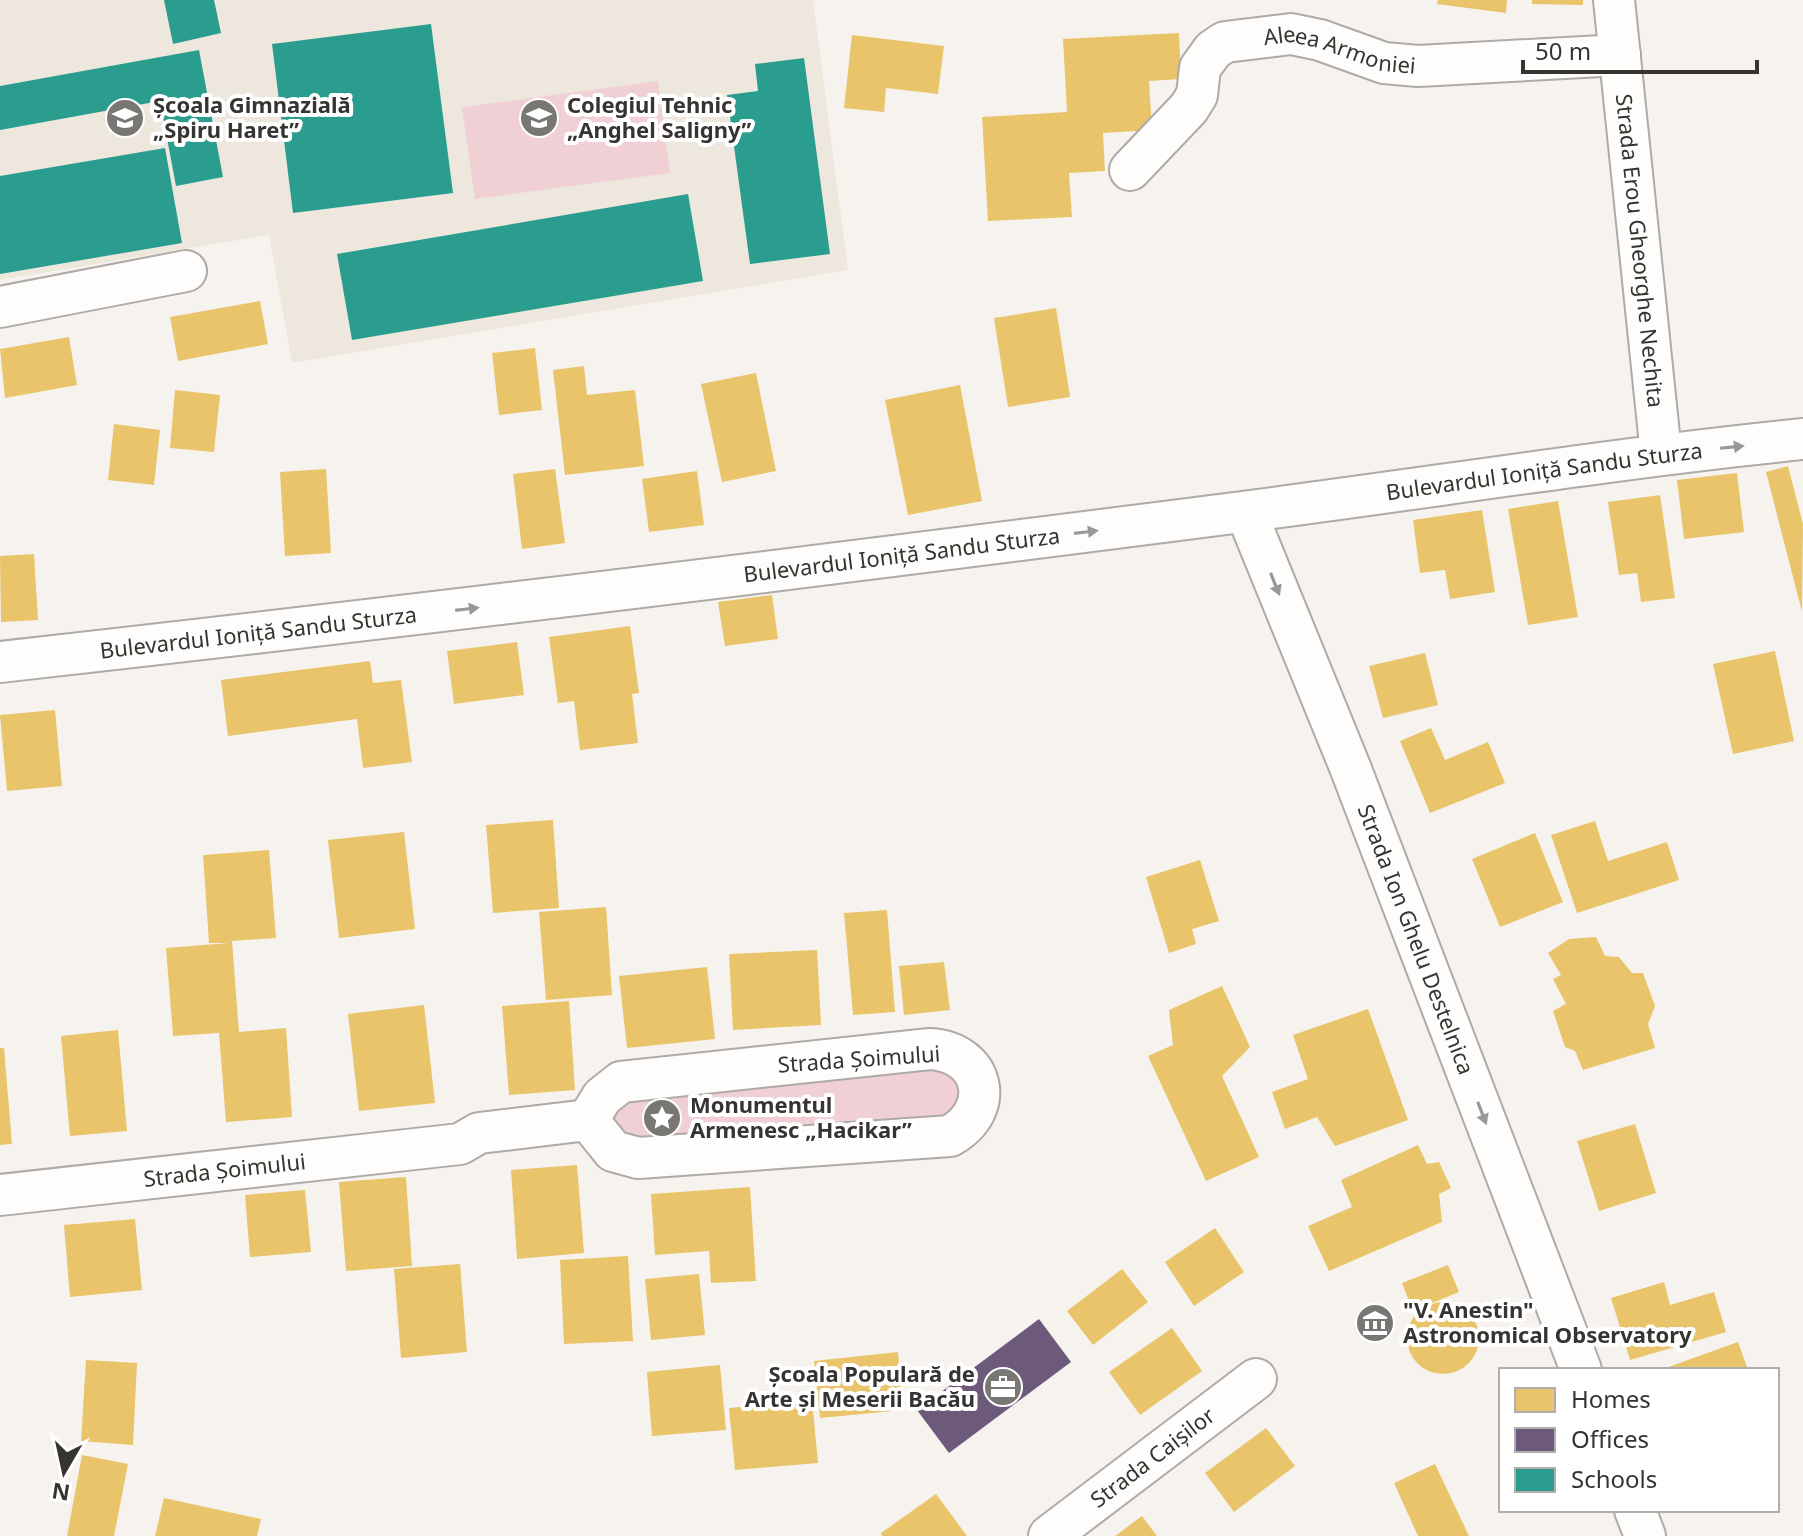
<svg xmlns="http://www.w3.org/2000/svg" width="1803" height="1536" font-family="'Noto Sans',sans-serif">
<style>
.built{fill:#eee7dd}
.green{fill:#f0d0d4}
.homes{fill:#e9c46a}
.offices{fill:#6d597a}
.schools{fill:#2a9d8f}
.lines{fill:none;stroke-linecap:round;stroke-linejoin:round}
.minor-casing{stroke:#adaaa7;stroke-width:44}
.minor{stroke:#fefdfc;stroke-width:40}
.oneway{fill:#9a9896}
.labels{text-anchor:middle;stroke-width:8;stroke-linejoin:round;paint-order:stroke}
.street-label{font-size:22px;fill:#363431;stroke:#fff}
.poi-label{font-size:22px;font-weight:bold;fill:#363431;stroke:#fff;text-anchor:start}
</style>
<rect width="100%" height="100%" fill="#f6f3ee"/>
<!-- built -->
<polygon class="built" points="0,0 813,0 848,270 292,363 269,235 0,280"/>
<!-- green -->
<g class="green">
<polygon points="658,81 670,173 475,199 462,107"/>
<polygon points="940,1064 964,1073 954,1116 638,1145 610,1125 617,1099"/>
</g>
<!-- homes -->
<g class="homes">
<polygon points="1438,0 1507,0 1506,13 1437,4"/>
<polygon points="1532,0 1583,0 1583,5 1532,4"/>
<polygon points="1179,33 1181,79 1149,81 1152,130 1103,133 1105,171 1069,173 1072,217 988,221 982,117 1067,112 1063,39"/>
<polygon points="852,35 944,46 938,94 886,88 884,112 844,108"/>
<polygon points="260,301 268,344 178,361 170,317"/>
<polygon points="1056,308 1070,397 1008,407 994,318"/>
<polygon points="69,337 77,385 5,398 0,349"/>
<polygon points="535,348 542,410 499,415 492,353"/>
<polygon points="584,366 587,395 635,390 644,466 565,475 553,370"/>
<polygon points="756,373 776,471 722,482 701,384"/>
<polygon points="960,385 982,501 908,515 885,400"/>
<polygon points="175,390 220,395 214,452 170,448"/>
<polygon points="114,424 160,430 154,485 108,480"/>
<polygon points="1788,466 1803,524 1802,612 1766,472"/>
<polygon points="326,469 331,553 285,556 280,472"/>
<polygon points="555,469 565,543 522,549 513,474"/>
<polygon points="697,471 704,525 649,532 642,479"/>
<polygon points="1737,473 1744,532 1684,539 1677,480"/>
<polygon points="1660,495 1675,598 1641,602 1637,573 1619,575 1608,502"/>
<polygon points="1558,501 1578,617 1528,625 1508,509"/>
<polygon points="1482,510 1495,592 1450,599 1445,570 1420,573 1413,520"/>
<polygon points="34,554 38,620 1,622 0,556"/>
<polygon points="772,595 778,639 725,646 718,602"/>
<polygon points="630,626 639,693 632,694 638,743 580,750 574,701 558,703 549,637"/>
<polygon points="517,642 524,695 454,704 447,651"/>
<polygon points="1775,651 1794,741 1733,754 1713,664"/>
<polygon points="1425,653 1438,705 1383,718 1369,666"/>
<polygon points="370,661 373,683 401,680 412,762 363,768 357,719 228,736 221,680"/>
<polygon points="55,710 62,786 7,791 0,715"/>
<polygon points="1431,728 1445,760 1488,742 1505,783 1430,813 1400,741"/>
<polygon points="553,820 559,908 493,913 486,825"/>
<polygon points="1595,821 1608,861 1667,842 1679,880 1577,913 1551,835"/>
<polygon points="404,832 415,929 339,938 328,840"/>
<polygon points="1535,833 1563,902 1500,927 1472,859"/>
<polygon points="269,850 276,938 232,941 239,1032 286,1028 292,1117 226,1122 219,1033 173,1036 166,948 229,943 209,943 203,855"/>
<polygon points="1200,860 1219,921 1192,929 1196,944 1169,953 1146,877"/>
<polygon points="606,907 612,995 546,1000 539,912"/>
<polygon points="887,910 895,1012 853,1015 844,913"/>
<polygon points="1596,937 1605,956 1619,957 1632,973 1643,973 1655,1006 1648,1024 1655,1048 1583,1070 1575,1051 1565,1047 1553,1011 1566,1004 1553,979 1561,975 1548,953 1569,939"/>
<polygon points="817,950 821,1025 733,1030 729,954"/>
<polygon points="944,962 950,1010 904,1015 899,966"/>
<polygon points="707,967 715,1039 627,1048 619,976"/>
<polygon points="1222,986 1250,1047 1222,1076 1259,1157 1206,1181 1148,1056 1173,1045 1169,1010"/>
<polygon points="569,1001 575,1090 509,1095 502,1006"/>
<polygon points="424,1005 435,1103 359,1111 348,1014"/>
<polygon points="1368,1009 1408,1120 1335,1146 1317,1117 1285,1129 1272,1092 1308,1079 1293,1035"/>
<polygon points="118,1030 127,1131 70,1136 61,1036"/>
<polygon points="0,1048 4,1048 12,1144 0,1145"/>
<polygon points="1635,1124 1656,1193 1599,1211 1577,1141"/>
<polygon points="1418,1145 1427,1164 1439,1162 1451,1188 1439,1194 1442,1222 1329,1271 1308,1226 1352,1207 1341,1180"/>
<polygon points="577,1165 584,1253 517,1259 511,1170"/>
<polygon points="406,1177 412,1266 346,1271 339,1182"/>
<polygon points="750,1187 756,1281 711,1283 709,1251 655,1255 651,1194"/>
<polygon points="305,1190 311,1252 250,1257 245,1195"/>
<polygon points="135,1219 142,1290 70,1297 64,1225"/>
<polygon points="1215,1228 1244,1272 1194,1306 1165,1262"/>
<polygon points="628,1256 633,1341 564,1344 560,1260"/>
<polygon points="460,1264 467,1352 401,1358 394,1269"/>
<polygon points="1448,1265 1459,1292 1413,1311 1402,1283"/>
<polygon points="1122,1269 1148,1302 1093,1345 1067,1311"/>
<polygon points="699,1274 705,1335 651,1340 645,1279"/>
<polygon points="1664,1282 1670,1305 1714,1292 1726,1332 1630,1360 1611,1298"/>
<circle cx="1443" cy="1338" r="36"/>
<polygon points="1172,1328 1202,1371 1140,1415 1109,1372"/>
<polygon points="1738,1342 1748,1370 1660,1370"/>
<polygon points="898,1352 903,1410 820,1418 814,1361"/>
<polygon points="86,1360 137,1363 133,1445 81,1441"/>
<polygon points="720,1365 726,1430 652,1436 647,1372"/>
<polygon points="812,1400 818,1463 735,1470 729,1408"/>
<polygon points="1266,1428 1295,1466 1234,1512 1205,1473"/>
<polygon points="82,1455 128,1464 114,1536 67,1536"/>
<polygon points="1435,1464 1469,1536 1418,1536 1394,1483"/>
<polygon points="936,1494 967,1536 882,1536 881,1533"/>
<polygon points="164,1498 261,1519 257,1536 155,1536"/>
<polygon points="1142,1516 1157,1536 1115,1536"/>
</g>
<!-- offices -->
<polygon class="offices" points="1039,1319 1071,1362 949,1453 917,1410"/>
<!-- schools -->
<g class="schools">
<polygon points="164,0 214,0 221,33 173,44"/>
<polygon points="431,24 453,193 293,213 272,44"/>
<polygon points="199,50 223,177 176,186 160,101 0,130 0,86"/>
<polygon points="804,58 830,254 750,264 727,95 758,91 755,64"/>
<polygon points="165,148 182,243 0,274 0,176"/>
<polygon points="688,194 703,281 352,340 337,254"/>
</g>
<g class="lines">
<!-- minor casing -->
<g class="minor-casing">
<g id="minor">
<path id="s1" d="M 1614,0 L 1661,454"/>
<path id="s2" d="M 1130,170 L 1189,108 L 1197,95 L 1200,68 L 1213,50 L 1225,42 L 1291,34 L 1320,40 L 1384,63 L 1418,66 L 1620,55"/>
<polyline points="0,307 186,271"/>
<path id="s3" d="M 1246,512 L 1350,767 L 1581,1370"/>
<path id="s4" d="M 0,662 C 414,616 828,565 1242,512 C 1429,488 1615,458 1803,439"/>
<path d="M 930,1049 C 984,1052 998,1109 950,1136 L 638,1158 L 613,1151 L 588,1120 L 602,1097 L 621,1082 Z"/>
<path id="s5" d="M 0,1195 L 460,1144 L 479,1133 L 588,1120"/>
<polyline points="1635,1510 1645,1536"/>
<path id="s6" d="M 1049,1536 L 1256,1379"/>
</g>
</g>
<!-- minor -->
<use href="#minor" class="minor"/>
</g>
<!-- one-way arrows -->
<defs><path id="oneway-solid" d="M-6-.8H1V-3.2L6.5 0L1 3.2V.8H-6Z" transform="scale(2)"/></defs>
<g class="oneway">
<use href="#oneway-solid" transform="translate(1732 447) rotate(-6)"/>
<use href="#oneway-solid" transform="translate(1086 532) rotate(-7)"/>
<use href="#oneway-solid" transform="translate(1275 584) rotate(68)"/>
<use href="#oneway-solid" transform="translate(467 609) rotate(-7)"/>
<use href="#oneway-solid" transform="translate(1482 1113) rotate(69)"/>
</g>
<!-- icons -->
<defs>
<g id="school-disc" transform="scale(2)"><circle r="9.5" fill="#797773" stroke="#fff"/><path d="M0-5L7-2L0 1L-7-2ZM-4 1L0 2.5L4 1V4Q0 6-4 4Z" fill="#fff"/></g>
<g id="sight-disc" transform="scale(2)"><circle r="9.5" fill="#797773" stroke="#fff"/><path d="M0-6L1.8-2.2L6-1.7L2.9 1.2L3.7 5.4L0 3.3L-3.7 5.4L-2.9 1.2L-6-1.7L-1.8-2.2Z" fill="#fff"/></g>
<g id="museum-disc" transform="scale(2)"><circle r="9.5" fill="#797773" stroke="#fff"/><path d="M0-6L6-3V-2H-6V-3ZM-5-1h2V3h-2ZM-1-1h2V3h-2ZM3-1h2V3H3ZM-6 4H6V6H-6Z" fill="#fff"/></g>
<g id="office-disc" transform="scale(2)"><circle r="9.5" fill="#797773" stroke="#fff"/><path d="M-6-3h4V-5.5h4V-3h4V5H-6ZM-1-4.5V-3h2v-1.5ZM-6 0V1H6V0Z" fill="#fff"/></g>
</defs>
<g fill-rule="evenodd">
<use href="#school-disc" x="125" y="118"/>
<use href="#school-disc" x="539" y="118"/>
<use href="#sight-disc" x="662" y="1118"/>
<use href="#museum-disc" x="1375" y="1323"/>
<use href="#office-disc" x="1003" y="1387"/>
</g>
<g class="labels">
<!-- street labels -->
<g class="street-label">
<text dy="8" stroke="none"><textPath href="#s2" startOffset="282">Aleea Armoniei</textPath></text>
<text dy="8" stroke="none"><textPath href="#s1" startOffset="252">Strada Erou Gheorghe Nechita</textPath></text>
<text dy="8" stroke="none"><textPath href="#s4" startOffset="1556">Bulevardul Ioniță Sandu Sturza</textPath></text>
<text dy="8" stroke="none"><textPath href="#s4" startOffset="908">Bulevardul Ioniță Sandu Sturza</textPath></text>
<text dy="8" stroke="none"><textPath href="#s4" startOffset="260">Bulevardul Ioniță Sandu Sturza</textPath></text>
<text dy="8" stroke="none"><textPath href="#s3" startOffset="460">Strada Ion Ghelu Destelnica</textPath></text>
<text transform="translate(859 1059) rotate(-4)" y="8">Strada Șoimului</text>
<text dy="8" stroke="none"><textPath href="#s5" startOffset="226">Strada Șoimului</textPath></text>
<text dy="8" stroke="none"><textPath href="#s6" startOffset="130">Strada Caișilor</textPath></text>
</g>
<!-- poi labels -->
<g class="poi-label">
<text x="153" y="113">Școala Gimnazială<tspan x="153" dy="25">„Spiru Haret”</tspan></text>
<text x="567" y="113">Colegiul Tehnic<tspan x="567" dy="25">„Anghel Saligny”</tspan></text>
<text x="690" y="1113">Monumentul<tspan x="690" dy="25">Armenesc „Hacikar”</tspan></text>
<text x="1403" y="1318">"V. Anestin"<tspan x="1403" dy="25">Astronomical Observatory</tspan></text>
<text x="975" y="1382" text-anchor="end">Școala Populară de<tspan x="975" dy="25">Arte și Meserii Bacău</tspan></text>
</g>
</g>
<!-- legend -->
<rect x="1499" y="1368" width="280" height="144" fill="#ffffff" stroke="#afaead" stroke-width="2"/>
<rect x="1515" y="1388" width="40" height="24" fill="#e9c46a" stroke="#afaead" stroke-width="2"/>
<text x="1571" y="1408" font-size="24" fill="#363431">Homes</text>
<rect x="1515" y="1428" width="40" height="24" fill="#6d597a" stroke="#afaead" stroke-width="2"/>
<text x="1571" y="1448" font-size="24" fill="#363431">Offices</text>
<rect x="1515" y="1468" width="40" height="24" fill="#2a9d8f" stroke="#afaead" stroke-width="2"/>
<text x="1571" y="1488" font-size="24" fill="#363431">Schools</text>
<!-- north arrow -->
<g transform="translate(64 1472) rotate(189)" stroke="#ffffff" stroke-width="6" paint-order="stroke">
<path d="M0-6L14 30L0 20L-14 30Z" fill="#363431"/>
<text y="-12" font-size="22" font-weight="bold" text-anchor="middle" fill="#363431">N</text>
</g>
<!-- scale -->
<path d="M1523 60v12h234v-12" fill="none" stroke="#363431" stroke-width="4"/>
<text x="1535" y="60" font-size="24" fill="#363431" stroke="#ffffff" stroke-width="6" paint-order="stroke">50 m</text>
</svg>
